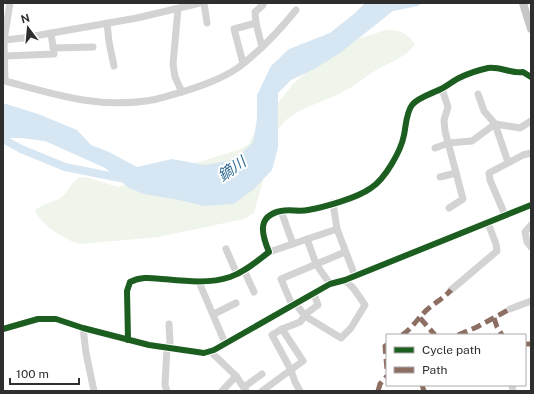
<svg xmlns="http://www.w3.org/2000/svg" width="534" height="394" font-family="'Public Sans','Noto Sans JP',sans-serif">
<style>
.green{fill:#f0f5eb}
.water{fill:#d6e7f3}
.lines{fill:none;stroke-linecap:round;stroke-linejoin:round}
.river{stroke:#d6e7f3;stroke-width:8}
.minor{stroke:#d3d3d3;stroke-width:7}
.major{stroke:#c6c6c6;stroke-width:8}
.quiet{stroke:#8d6e63;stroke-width:5;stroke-dasharray:10 5;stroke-linecap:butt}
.cycleway-casing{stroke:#fff;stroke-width:8}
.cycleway{stroke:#1b5e20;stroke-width:6}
.labels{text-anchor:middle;stroke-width:4;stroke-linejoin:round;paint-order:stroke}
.water-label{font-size:15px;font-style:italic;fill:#356e96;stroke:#fff}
</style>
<rect width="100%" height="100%" fill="#fff"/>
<!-- green -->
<path class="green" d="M 386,30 C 400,30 407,32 415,45 C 405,58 389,62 375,71 C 362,79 351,89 337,95 C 317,104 292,110 279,128 C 272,139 270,154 267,166 C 263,182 258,197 254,213 L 244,219 L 158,237 L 81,244 C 66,241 39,224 35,210 L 43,205 L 59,199 L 65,194 L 71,185 L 79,177 L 89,178 L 118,187 L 241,149 L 249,144 L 254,133 L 293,84 L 325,55 L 345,43 Z"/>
<!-- water -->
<polygon class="water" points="365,3 422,3 418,6 393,11 340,53 316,68 291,80 278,93 278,148 272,170 254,189 234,204 204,206 179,200 144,194 129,188 105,168 45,141 21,138 3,138 3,103 38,114 77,130 91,145 109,152 137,167 172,159 205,165 227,161 242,153 253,142 257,119 257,95 271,66 289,49 330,33 355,13"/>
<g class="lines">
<!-- river -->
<polyline class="river" points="3,139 21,149 65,167 125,179"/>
<!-- minor -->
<g class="minor">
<path d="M 10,3 L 4,40 L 5,81 C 54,94 94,108 146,101 C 158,100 170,95 182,92"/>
<polyline points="204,3 207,23"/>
<path d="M 178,9 L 173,64 L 175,77 L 182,92 C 201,86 222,79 239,67 C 260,51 279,31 296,10"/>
<polyline points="107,23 109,42 114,66"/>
<polyline points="256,23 255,12 263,5 261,3"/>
<polyline points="4,40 23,38 137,18 200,3"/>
<polyline points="53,48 93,47"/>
<polyline points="5,56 54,54 51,33"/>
<polyline points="243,63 234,29 256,23 262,47"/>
<polyline points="442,89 448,107 444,120 445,131 463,199 449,208"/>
<polyline points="478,94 484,111 495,124 508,162"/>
<polyline points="435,148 449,143 472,141 495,124 520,128 531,121"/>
<polyline points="440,177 456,173"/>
<polyline points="333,203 337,229 355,276"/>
<polyline points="281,211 293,244"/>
<polyline points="505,215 490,180 489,173 523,155 531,153"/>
<polyline points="531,225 525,232 527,242 531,247"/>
<polyline points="307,239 316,264 330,284"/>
<polyline points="226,249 237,274"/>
<polyline points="269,252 337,229"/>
<polyline points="244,270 254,292"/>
<polyline points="199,282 225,343"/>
<polyline points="451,290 497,251 496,244 488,223"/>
<polyline points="295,303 305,316 341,338 351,328 365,305 354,289 345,280"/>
<polyline points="292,305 281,279 345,252"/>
<polyline points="510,309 531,301"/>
<polyline points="214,314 236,303"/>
<polyline points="83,328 86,353 94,391"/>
<polyline points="3,329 38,319 56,319 83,328 149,345 204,353 214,350 330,284 345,280 531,205"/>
<path d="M 128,340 L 127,291 L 130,282 C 141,276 152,278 163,279 C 184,281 210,284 230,277 C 245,272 257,261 269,252 C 262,235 256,216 281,211 C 290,209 299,212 308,210 C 325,207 357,198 371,188 C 385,179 401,151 404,135 C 406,126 406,113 412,105 C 417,98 433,93 441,89 C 447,86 453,81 459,78 C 467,74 479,70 488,68 C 499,66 512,74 523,72 L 531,77"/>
<polyline points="210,351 236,376 246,391"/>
<polyline points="512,385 513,391"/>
<polyline points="244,387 262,374"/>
<polyline points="167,391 165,385 167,347 170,343 169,324"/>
<polyline points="222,391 236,376"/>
<polyline points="262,391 303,361 282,329"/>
<polyline points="300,391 295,382 291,370 272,335 282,329 300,322 307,313 318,305 314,294"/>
</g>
<!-- major -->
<polyline class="major" points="523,3 531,29"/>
<!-- quiet -->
<g class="quiet">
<polyline points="420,318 435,335"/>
<polyline points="494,318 497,327 502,335"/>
<path d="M 402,335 C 413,328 419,316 429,308 C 437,301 443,299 451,290"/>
<polyline points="458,335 477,327 510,309"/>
<polyline points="525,344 531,344"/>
<polyline points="387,345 385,346 387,370"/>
<polyline points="422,385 424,391"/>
<polyline points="378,391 380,384 387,376"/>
</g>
<!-- cycleway casing -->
<g class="cycleway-casing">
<g id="cycleway">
<polyline points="3,329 38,319 56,319 83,328 149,345 204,353 214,350 330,284 345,280 531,205"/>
<path d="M 128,340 L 127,291 L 130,282 C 141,276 152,278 163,279 C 184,281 210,284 230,277 C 245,272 257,261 269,252 C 262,235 256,216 281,211 C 290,209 299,212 308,210 C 325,207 357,198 371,188 C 385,179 401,151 404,135 C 406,126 406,113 412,105 C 417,98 433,93 441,89 C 447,86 453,81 459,78 C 467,74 479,70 488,68 C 499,66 512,74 523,72 L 531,77"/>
</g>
</g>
<!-- cycleway -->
<use href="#cycleway" class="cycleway"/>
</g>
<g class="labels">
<!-- water labels -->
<g class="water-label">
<text transform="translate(232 169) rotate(-35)" y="5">鏑川</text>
</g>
</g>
<!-- border -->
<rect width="534" height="394" fill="none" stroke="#2e2e2e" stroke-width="8"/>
<!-- legend -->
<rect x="386" y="334" width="140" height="52" fill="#ffffff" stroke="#ababab"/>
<rect x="394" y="347" width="20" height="6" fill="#1b5e20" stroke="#ababab"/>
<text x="422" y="354" font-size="12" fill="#2e2e2e">Cycle path</text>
<rect x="394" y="367" width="20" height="6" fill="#8d6e63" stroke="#ababab"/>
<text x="422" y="374" font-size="12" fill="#2e2e2e">Path</text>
<!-- north arrow -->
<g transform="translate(28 28) rotate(344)" stroke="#ffffff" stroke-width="3" paint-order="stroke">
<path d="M0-3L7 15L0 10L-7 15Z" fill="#2e2e2e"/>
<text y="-6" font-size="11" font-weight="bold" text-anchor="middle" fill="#2e2e2e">N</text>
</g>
<!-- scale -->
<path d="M10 378v6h69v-6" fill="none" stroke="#2e2e2e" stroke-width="2"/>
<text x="16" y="378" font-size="12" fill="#2e2e2e" stroke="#ffffff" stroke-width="3" paint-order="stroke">100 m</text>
</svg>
